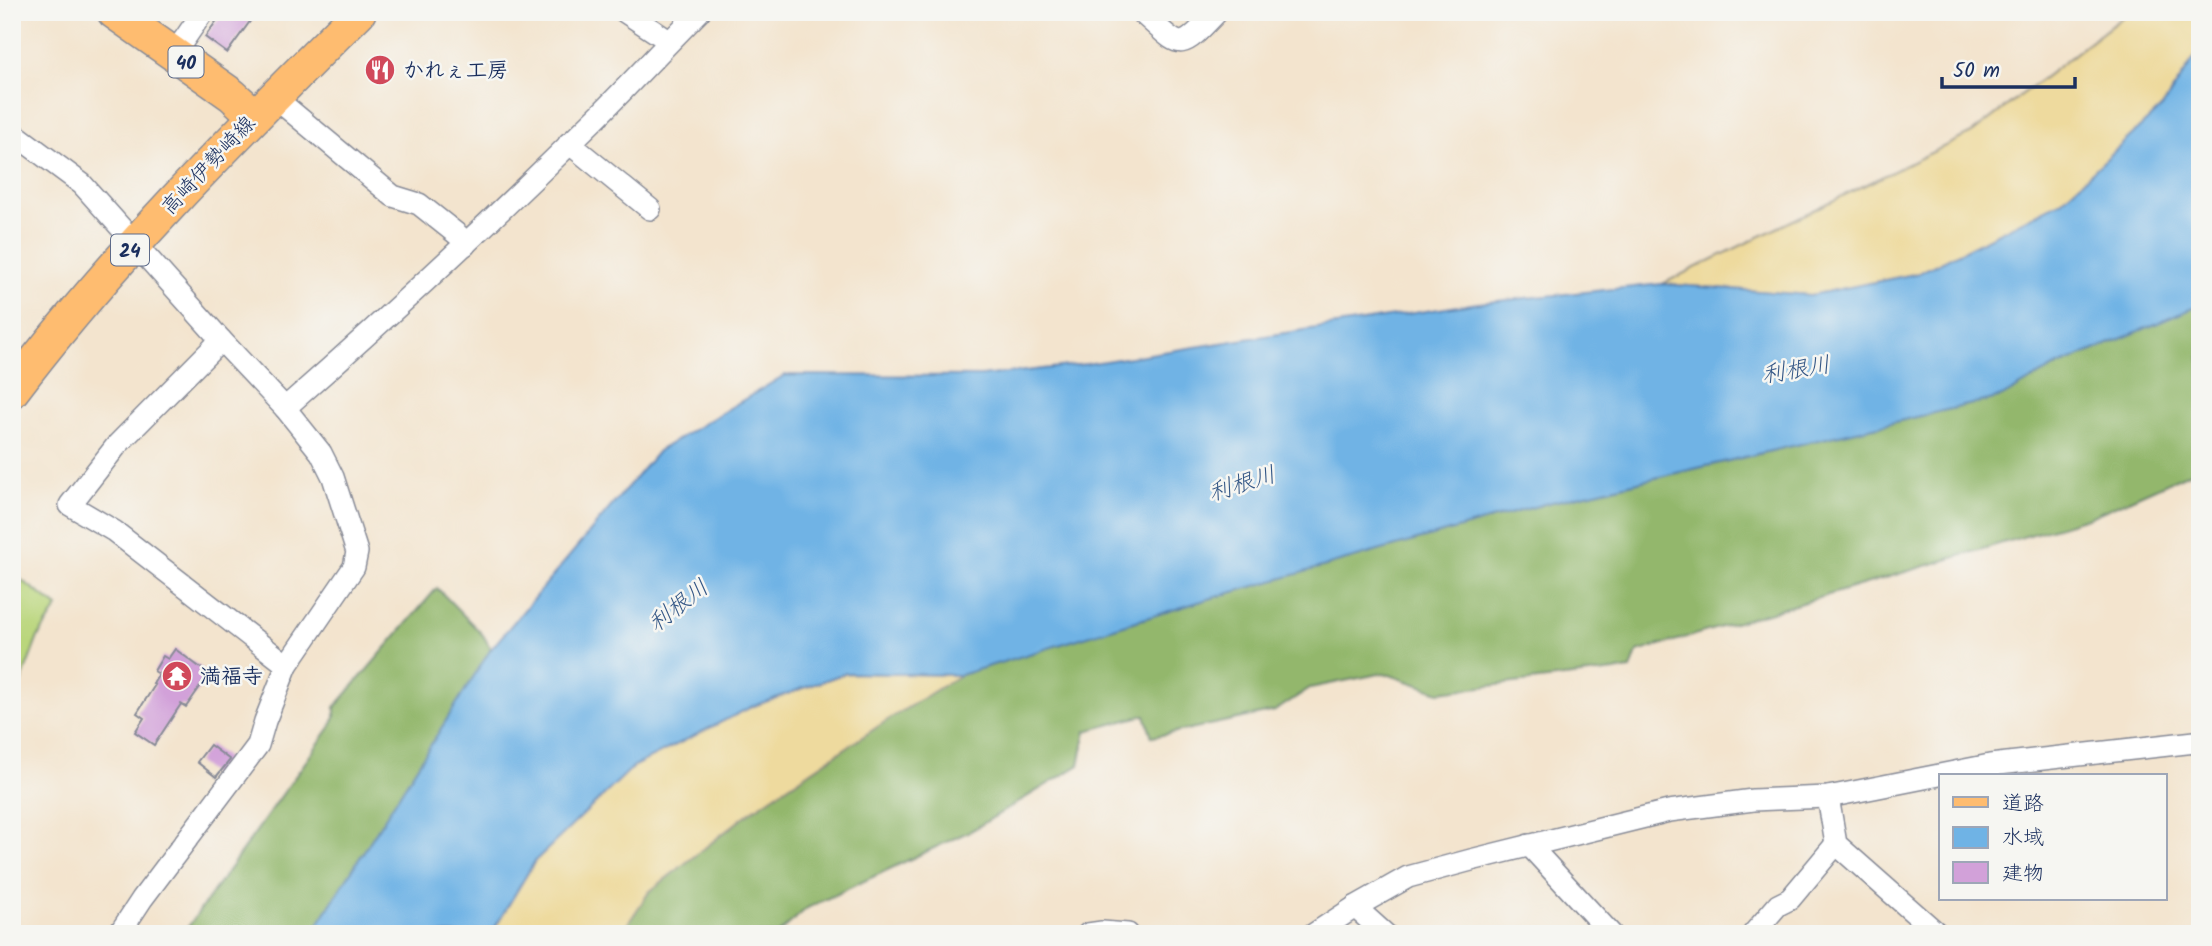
<svg xmlns="http://www.w3.org/2000/svg" width="2212" height="946" font-family="Kalam,'Klee One',sans-serif">
<style>
.green{fill:#bad67c;stroke:#6a826d;stroke-width:2}
.forest{fill:#93b76c;stroke:#577365;stroke-width:2}
.sand{fill:#eeda9e;stroke:#84847e;stroke-width:2}
.water{fill:#6fb3e5;stroke:#4571a2;stroke-width:2}
.building{fill:#d2a1d9}
.lines{fill:none;stroke-linecap:round;stroke-linejoin:round}
.street-casing{stroke:#878a96;stroke-width:24}
.primary-casing{stroke:#878a96;stroke-width:36}
.street{stroke:#fff;stroke-width:21}
.primary{stroke:#febc70;stroke-width:33}
.labels{text-anchor:middle;stroke-width:5;stroke-linejoin:round;paint-order:stroke}
.shield{fill:#f6f6f2;stroke:#5d6b8a;stroke-width:2}
.shield-label{font-size:19px;font-weight:bold;fill:#1b2f5e}
.poi-label{font-size:21px;font-weight:bold;fill:#1b2f5e;stroke:#f6f6f2;text-anchor:start}
.street-label{font-size:21px;fill:#1b2f5e;stroke:#f6f6f2}
.water-label{font-size:23px;font-style:italic;fill:#345786;stroke:#f6f6f2}
</style>
<rect width="100%" height="100%" fill="#f6f6f2"/>
<filter id="ink" filterUnits="userSpaceOnUse"><feTurbulence type="fractalNoise" baseFrequency=".0143" numOctaves="2"/><feDisplacementMap in="SourceGraphic" scale="14" xChannelSelector="R" yChannelSelector="G"/><feConvolveMatrix kernelMatrix="1 2 1 2 8 2 1 2 1" color-interpolation-filters="sRGB"/></filter>
<filter id="wash" filterUnits="userSpaceOnUse"><feTurbulence type="fractalNoise" baseFrequency=".00686" numOctaves="4" result="noise"/><feDisplacementMap in="SourceGraphic" scale="28" xChannelSelector="R" yChannelSelector="G"/><feGaussianBlur stdDeviation="1.57" result="paint"/><feColorMatrix in="noise" values="0 0 0 0 0 0 0 0 0 0 0 0 0 0 0 0 0 1.4 0 .05"/><feComposite in="paint" operator="in"/></filter>
<g filter="url(#wash)">
<rect width="100%" height="100%" fill="#f3e4ce"/>
<!-- green -->
<polygon class="green" points="20,579 58,607 38,637 12,706 12,590"/>
<!-- forest -->
<g class="forest">
<polygon points="2200,305 2200,466 2189,473 2090,517 1637,652 1631,669 1439,692 1384,673 1310,688 1275,711 1152,737 1145,715 1086,731 1079,765 974,829 807,908 778,934 621,934 649,892 750,812 886,721 960,675 1205,600 1548,503 2002,397 2052,368"/>
<polygon points="437,588 483,635 491,649 312,934 183,934 331,726 335,717 335,707"/>
</g>
<!-- sand -->
<g class="sand">
<polygon points="2129,12 2200,12 2200,50 2162,107 2060,202 1919,273 1811,295 1662,284 1972,133"/>
<polygon points="846,673 960,675 886,721 750,812 649,892 621,934 491,934 535,861 634,766 751,707"/>
</g>
<!-- water -->
<polygon class="water" points="2200,50 2200,305 2052,368 2002,397 1548,503 1205,600 960,675 845,673 751,707 634,766 535,861 491,934 312,934 491,649 658,451 785,375 981,376 1086,364 1478,303 1662,284 1811,295 1919,273 2060,202 2162,107"/>
<g id="blocks">
<!-- building -->
<g class="building">
<polygon points="223,12 240,12 251,20 227,53 205,37"/>
<polygon points="175,649 209,674 186,707 181,704 154,745 135,732 144,718 137,713 155,685 153,684 159,674 154,671 163,656 168,659"/>
<polygon points="210,745 230,760 216,777 197,762"/>
</g>
</g>
</g>
<g filter="url(#ink)">
<use href="#blocks" fill-opacity="0" stroke="#878a96" stroke-width="2"/>
<g class="lines">
<!-- street casing -->
<g class="street-casing">
<g id="street">
<polyline points="625,12 669,41"/>
<path d="M 1141,12 C 1183,49 1177,54 1217,12"/>
<polyline points="174,54 203,12"/>
<polyline points="274,97 393,196 419,204 458,235 465,245"/>
<polyline points="12,132 82,184 221,340 285,408 321,453 333,477 357,552 354,567 287,665 265,721 258,745 142,899 119,934"/>
<polyline points="569,143 650,209"/>
<polyline points="221,340 117,445 70,505 114,531 287,665"/>
<path d="M 285,408 C 393,313 497,216 599,115 C 633,81 665,46 699,12"/>
<polyline points="1828,797 1836,844 1938,934"/>
<polyline points="1529,845 1611,934"/>
<polyline points="1355,907 1385,934"/>
<polyline points="1088,934 1102,932 1128,934"/>
<polyline points="1314,934 1355,907 1408,877 1471,860 1669,811 1753,800 1828,797 1990,765 2195,742 2200,746"/>
<polyline points="1753,934 1778,905 1790,899 1836,844"/>
</g>
</g>
<!-- primary casing -->
<g class="primary-casing">
<g id="primary">
<polyline points="114,12 232,95 255,116"/>
<path d="M 12,391 C 116,254 238,133 359,12"/>
</g>
</g>
<!-- street -->
<use href="#street" class="street"/>
<!-- primary -->
<use href="#primary" class="primary"/>
</g>
</g>
<!-- icons -->
<defs>
<g id="restaurant-disc" transform="scale(1.575)"><circle r="9.5" fill="#d1495b" stroke="#f6f6f2"/><path d="M-5-6h1v4h1v-4h1v4h1v-4h1v5L-1.5 .5V6h-2V.5L-5-1ZM5-6V6H3V1.5H1.5Q1.5-4 5-6Z" fill="#fff"/></g>
<g id="temple-disc" transform="scale(1.575)"><circle r="9.5" fill="#d1495b" stroke="#f6f6f2"/><path d="M0-6L5-2H3V0L6.5 2.5H4V6H1.5V3h-3V6H-4V2.5H-6.5L-3 0V-2H-5Z" fill="#fff"/></g>
</defs>
<g fill-rule="evenodd">
<use href="#restaurant-disc" x="380" y="70"/>
<use href="#temple-disc" x="177" y="676"/>
</g>
<g class="labels">
<!-- shield labels -->
<g class="shield">
<rect x="168.5" y="46.5" width="35" height="31" rx="5"/>
<rect x="111" y="234.5" width="38" height="31" rx="5"/>
</g>
<g class="shield-label">
<text x="186" y="69">40</text>
<text x="130" y="257">24</text>
</g>
<!-- poi labels -->
<g class="poi-label">
<text x="403" y="77">かれぇ工房</text>
<text x="200" y="683">満福寺</text>
</g>
<!-- street labels -->
<g class="street-label">
<text transform="translate(208 165) rotate(-47)" y="7">高崎伊勢崎線</text>
</g>
<!-- water labels -->
<g class="water-label">
<text transform="translate(1796 369) rotate(-9)" y="8">利根川</text>
<text transform="translate(1242 483) rotate(-17)" y="8">利根川</text>
<text transform="translate(678 605) rotate(-38)" y="8">利根川</text>
</g>
</g>
<!-- margin -->
<rect width="2212" height="946" fill="none" stroke="#f6f6f2" stroke-width="42"/>
<!-- legend -->
<rect x="1939" y="774" width="228" height="126" fill="#f6f6f2" stroke="#9ea6b7" stroke-width="2"/>
<rect x="1953" y="797" width="35" height="10" fill="#febc70" stroke="#9ea6b7" stroke-width="2"/>
<text x="2002" y="810" font-size="21" fill="#1b2f5e">道路</text>
<rect x="1953" y="827" width="35" height="21" fill="#6fb3e5" stroke="#9ea6b7" stroke-width="2"/>
<text x="2002" y="844" font-size="21" fill="#1b2f5e">水域</text>
<rect x="1953" y="862" width="35" height="21" fill="#d2a1d9" stroke="#9ea6b7" stroke-width="2"/>
<text x="2002" y="880" font-size="21" fill="#1b2f5e">建物</text>
<!-- scale -->
<path d="M1942 77v10h133v-10" fill="none" stroke="#1b2f5e" stroke-width="3.5"/>
<text x="1953" y="77" font-size="21" fill="#1b2f5e" stroke="#f6f6f2" stroke-width="5" paint-order="stroke">50 m</text>
</svg>
